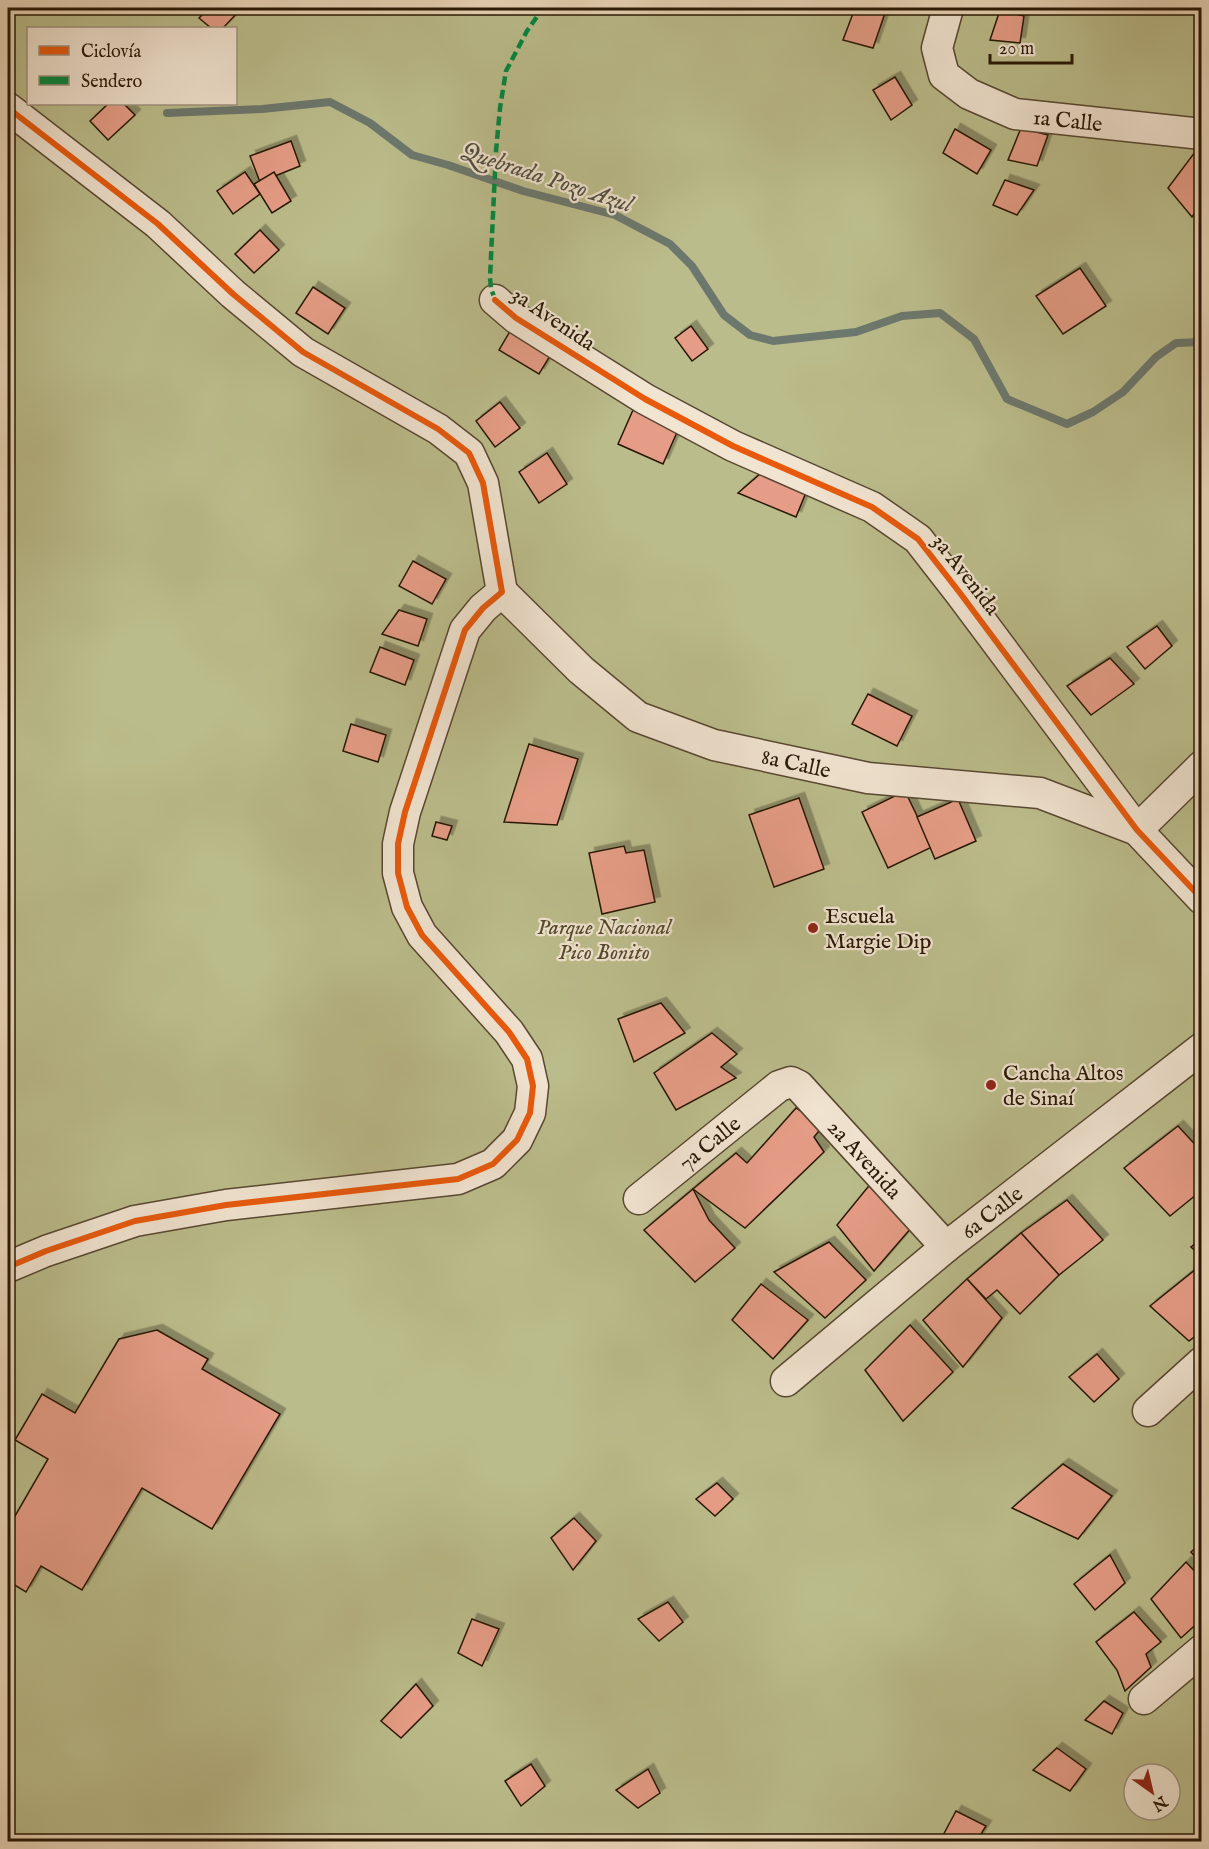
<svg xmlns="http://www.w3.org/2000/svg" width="1209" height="1849" font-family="'IM FELL English',serif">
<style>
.green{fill:#bbbc8b;stroke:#726a48;stroke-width:1.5;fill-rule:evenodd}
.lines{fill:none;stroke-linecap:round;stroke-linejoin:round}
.stream{stroke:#6c786e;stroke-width:8}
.building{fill:#e69d87;stroke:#281804;stroke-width:1.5;filter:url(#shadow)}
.street-casing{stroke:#584731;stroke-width:33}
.street{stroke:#f1e4d1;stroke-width:30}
.quiet{stroke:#00873e;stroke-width:4.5;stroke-dasharray:9 4.5;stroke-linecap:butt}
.cycleway-casing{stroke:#f1e4d1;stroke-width:10}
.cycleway{stroke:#e8590c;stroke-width:6}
.poi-dot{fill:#8f2418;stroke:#f1e4d1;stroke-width:2}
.labels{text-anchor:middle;stroke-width:4.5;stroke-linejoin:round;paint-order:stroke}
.street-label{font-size:22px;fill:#281804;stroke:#f1e4d1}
.poi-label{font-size:22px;fill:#281804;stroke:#f1e4d1;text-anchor:start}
.park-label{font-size:22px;font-style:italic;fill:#54492c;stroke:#f1e4d1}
.water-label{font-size:24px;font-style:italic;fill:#505042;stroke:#f1e4d1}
</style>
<defs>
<filter id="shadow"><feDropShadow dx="5.5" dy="-5.5" stdDeviation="0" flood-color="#0004"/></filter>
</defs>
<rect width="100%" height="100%" fill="#e9d5b8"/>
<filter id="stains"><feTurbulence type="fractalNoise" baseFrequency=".00333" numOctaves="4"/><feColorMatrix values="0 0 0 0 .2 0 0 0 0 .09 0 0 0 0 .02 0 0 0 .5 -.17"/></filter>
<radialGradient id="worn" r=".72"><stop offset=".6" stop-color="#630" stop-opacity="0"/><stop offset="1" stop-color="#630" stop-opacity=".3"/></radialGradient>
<!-- green -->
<path class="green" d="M 8,8 L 1201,8 L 1201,1841 L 8,1842 ZM 28,28 L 236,28 L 236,104 L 28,104 ZM 1134,1774 L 1170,1774 L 1170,1810 L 1134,1810 Z"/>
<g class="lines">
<!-- stream -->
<polyline class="stream" points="167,113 262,109 330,102 370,123 412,155 448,165 523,191 615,215 670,244 692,266 724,315 750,335 773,341 856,332 902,316 940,313 974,339 1007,399 1067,424 1093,412 1123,392 1156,357 1176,343 1202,342"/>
</g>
<!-- building -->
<g class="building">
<polygon points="209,8 242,8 223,28 211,28 199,18"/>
<polygon points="855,8 885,13 873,48 843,40"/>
<polygon points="1055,8 1087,8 1086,14"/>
<polygon points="1000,10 1024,16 1020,43 990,40"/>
<polygon points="895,77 912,105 891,120 873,90"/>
<polygon points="108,104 124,104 135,115 108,140 90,121"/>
<polygon points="1021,128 1048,135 1037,166 1008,160"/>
<polygon points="955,129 991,150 977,174 943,153"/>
<polygon points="291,141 300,166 260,182 250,156"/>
<polygon points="1198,148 1202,151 1202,202 1192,217 1168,188"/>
<polygon points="245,172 260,194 233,214 217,191"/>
<polygon points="274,172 291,201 272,213 254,184"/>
<polygon points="1005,180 1034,190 1017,215 993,205"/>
<polygon points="260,230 279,250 254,273 235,254"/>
<polygon points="1080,268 1106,306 1063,334 1036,296"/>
<polygon points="313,287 345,308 328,334 296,313"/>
<polygon points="513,326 553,351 539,374 499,350"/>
<polygon points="691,326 708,349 692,361 675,338"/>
<polygon points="500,402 520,428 495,447 476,421"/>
<polygon points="633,410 678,430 663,464 618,444"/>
<polygon points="547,453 567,484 539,503 519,472"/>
<polygon points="767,468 809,485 796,517 738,493"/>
<polygon points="413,561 446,579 432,604 399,586"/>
<polygon points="399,610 427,619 418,646 382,634"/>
<polygon points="1157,626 1172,646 1145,669 1127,647"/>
<polygon points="380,647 414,660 405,685 370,672"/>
<polygon points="1110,658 1134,684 1091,715 1067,686"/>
<polygon points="868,694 912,716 897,746 852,724"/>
<polygon points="351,724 386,735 378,762 343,751"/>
<polygon points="529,744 578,759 557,825 504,822"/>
<polygon points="905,791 932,847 888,868 862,812"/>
<polygon points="799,798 824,869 774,887 749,815"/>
<polygon points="958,799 976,841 935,859 917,817"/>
<polygon points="436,822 452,826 447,840 432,836"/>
<polygon points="624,846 626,853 644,850 655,902 602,914 589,853"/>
<polygon points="661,1003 685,1033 634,1062 618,1019"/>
<polygon points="712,1033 737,1054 721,1067 736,1078 676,1110 654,1073"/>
<polygon points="796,1108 823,1126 814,1137 824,1152 745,1228 693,1189 736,1153 747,1163"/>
<polygon points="1178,1126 1202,1152 1202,1190 1170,1216 1124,1168"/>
<polygon points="872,1182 918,1220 874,1271 837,1225"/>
<polygon points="693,1189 709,1220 735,1248 695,1282 644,1230"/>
<polygon points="1067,1200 1103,1240 1059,1275 1021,1233"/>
<polygon points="1021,1233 1059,1275 1020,1314 997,1290 986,1299 967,1279"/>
<polygon points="1202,1238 1202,1257 1191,1247"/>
<polygon points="829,1242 866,1280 825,1318 774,1272"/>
<polygon points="1196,1269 1202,1274 1202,1331 1189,1341 1150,1306"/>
<polygon points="967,1279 1002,1318 963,1367 923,1320"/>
<polygon points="761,1284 808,1320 773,1359 732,1320"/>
<polygon points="910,1325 953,1372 903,1421 865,1370"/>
<polygon points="157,1330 208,1359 202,1369 280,1414 212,1529 142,1488 82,1590 41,1566 26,1592 8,1581 8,1528 48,1459 15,1440 42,1394 75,1413 119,1339"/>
<polygon points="1097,1354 1119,1379 1094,1402 1069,1377"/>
<polygon points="1063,1464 1112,1496 1078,1539 1012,1508"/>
<polygon points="717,1483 733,1499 715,1516 696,1499"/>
<polygon points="574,1518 596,1541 573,1570 551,1538"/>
<polygon points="1202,1542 1202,1565 1191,1552"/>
<polygon points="1110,1555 1125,1583 1095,1610 1074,1584"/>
<polygon points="1186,1562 1202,1579 1202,1619 1181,1638 1151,1599"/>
<polygon points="668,1602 683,1622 659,1641 638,1619"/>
<polygon points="1134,1612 1161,1642 1146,1654 1151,1667 1125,1691 1117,1670 1096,1642"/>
<polygon points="472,1619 499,1629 482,1666 458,1653"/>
<polygon points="416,1684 433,1706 401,1738 381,1721"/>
<polygon points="1104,1701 1123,1713 1112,1734 1085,1720"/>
<polygon points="1057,1748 1086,1769 1070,1791 1033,1770"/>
<polygon points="531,1764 545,1786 521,1806 505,1781"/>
<polygon points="648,1769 660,1793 638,1808 616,1790"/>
<polygon points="956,1811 986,1826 976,1842 940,1841"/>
</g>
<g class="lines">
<!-- street casing -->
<g class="street-casing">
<g id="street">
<path id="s1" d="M 948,8 L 937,48 L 944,75 L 969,94 L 1015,114 L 1202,134"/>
<polyline points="8,108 158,224 233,294 303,352 438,429 469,453 483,483 502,592 483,608 465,630 405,812 398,844 398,873 407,907 422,935 509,1032 527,1059 533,1086 530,1113 517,1140 493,1164 458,1179 226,1205 135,1221 46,1251 8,1267"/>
<polyline points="495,300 516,318 645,399 733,446 872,507 918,539 960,593 1137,830 1202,899"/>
<path id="s2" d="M 502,592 L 581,670 L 638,717 L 714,745 L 868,778 L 1040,793 L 1137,830"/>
<polyline points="1137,830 1202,766"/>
<path id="s3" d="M 639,1199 L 779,1086 L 791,1082 L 799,1086 L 946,1247"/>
<path id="s4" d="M 786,1381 L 946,1247 L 1202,1048"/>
<polyline points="1148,1411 1202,1362"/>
<polyline points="1144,1699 1202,1650"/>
</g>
</g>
<!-- street -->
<use href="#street" class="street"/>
<!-- quiet -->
<polyline class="quiet" points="495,300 491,288 490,278 496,151 500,108 506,71 527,31 543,8"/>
<!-- cycleway casing -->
<g class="cycleway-casing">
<g id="cycleway">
<polyline points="8,108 158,224 233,294 303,352 438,429 469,453 483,483 502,592 483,608 465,630 405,812 398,844 398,873 407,907 422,935 509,1032 527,1059 533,1086 530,1113 517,1140 493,1164 458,1179 226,1205 135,1221 46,1251 8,1267"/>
<polyline points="495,300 516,318 645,399 733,446 872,507 918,539 960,593 1137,830 1202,899"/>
</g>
</g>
<!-- cycleway -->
<use href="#cycleway" class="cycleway"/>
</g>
<!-- markers -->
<g class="poi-dot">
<circle cx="813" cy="928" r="6"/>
<circle cx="991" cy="1085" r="6"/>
</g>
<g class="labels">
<!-- street labels -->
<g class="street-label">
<text dy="8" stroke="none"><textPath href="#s1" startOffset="204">1a Calle</textPath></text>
<text transform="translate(554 318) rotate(34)" y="8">3a Avenida</text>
<text transform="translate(967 574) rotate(52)" y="8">3a Avenida</text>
<text dy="8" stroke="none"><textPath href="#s2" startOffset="350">8a Calle</textPath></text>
<text dy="8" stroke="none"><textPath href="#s3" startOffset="90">7a Calle</textPath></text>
<text dy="8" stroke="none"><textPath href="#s3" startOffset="300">2a Avenida</textPath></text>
<text dy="8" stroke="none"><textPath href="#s4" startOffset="266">6a Calle</textPath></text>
</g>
<!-- poi labels -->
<g class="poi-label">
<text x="825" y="923">Escuela<tspan x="825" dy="25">Margie Dip</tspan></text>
<text x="1003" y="1080">Cancha Altos<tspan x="1003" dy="25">de Sinaí</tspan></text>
</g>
<!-- park labels -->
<g class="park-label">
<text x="604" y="934">Parque Nacional<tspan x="604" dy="25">Pico Bonito</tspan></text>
</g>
<!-- water labels -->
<g class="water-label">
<text transform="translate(547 177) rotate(18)" y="8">Quebrada Pozo Azul</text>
</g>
</g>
<!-- margin -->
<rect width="1209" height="1849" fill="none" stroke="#e9d5b8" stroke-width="30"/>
<rect x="9" y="9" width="1191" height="1831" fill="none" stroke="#281804" stroke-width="3"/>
<rect x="15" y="15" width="1179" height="1819" fill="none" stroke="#281804" stroke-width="1.5"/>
<!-- legend -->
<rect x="27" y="27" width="210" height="78" fill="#f1e4d1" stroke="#a1927f" stroke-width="1.5"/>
<rect x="39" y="46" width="30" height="9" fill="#e8590c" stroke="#a1927f" stroke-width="1.5"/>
<text x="81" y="57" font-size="18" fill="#281804">Ciclovía</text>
<rect x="39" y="76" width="30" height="9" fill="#00873e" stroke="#a1927f" stroke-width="1.5"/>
<text x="81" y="87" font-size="18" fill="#281804">Sendero</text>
<!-- north arrow -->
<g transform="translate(1152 1792) rotate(146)"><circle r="28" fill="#f1e4d1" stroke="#a1927f" stroke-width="1.5"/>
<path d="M0-4.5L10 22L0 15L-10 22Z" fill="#8f2418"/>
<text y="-9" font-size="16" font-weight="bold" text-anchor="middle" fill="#281804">N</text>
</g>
<!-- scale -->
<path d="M990 54v9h82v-9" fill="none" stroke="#281804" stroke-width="3"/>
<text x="999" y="54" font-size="18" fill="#281804" stroke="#f1e4d1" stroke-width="4.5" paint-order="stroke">20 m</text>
<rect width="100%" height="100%" filter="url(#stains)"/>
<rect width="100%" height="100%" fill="url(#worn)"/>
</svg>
